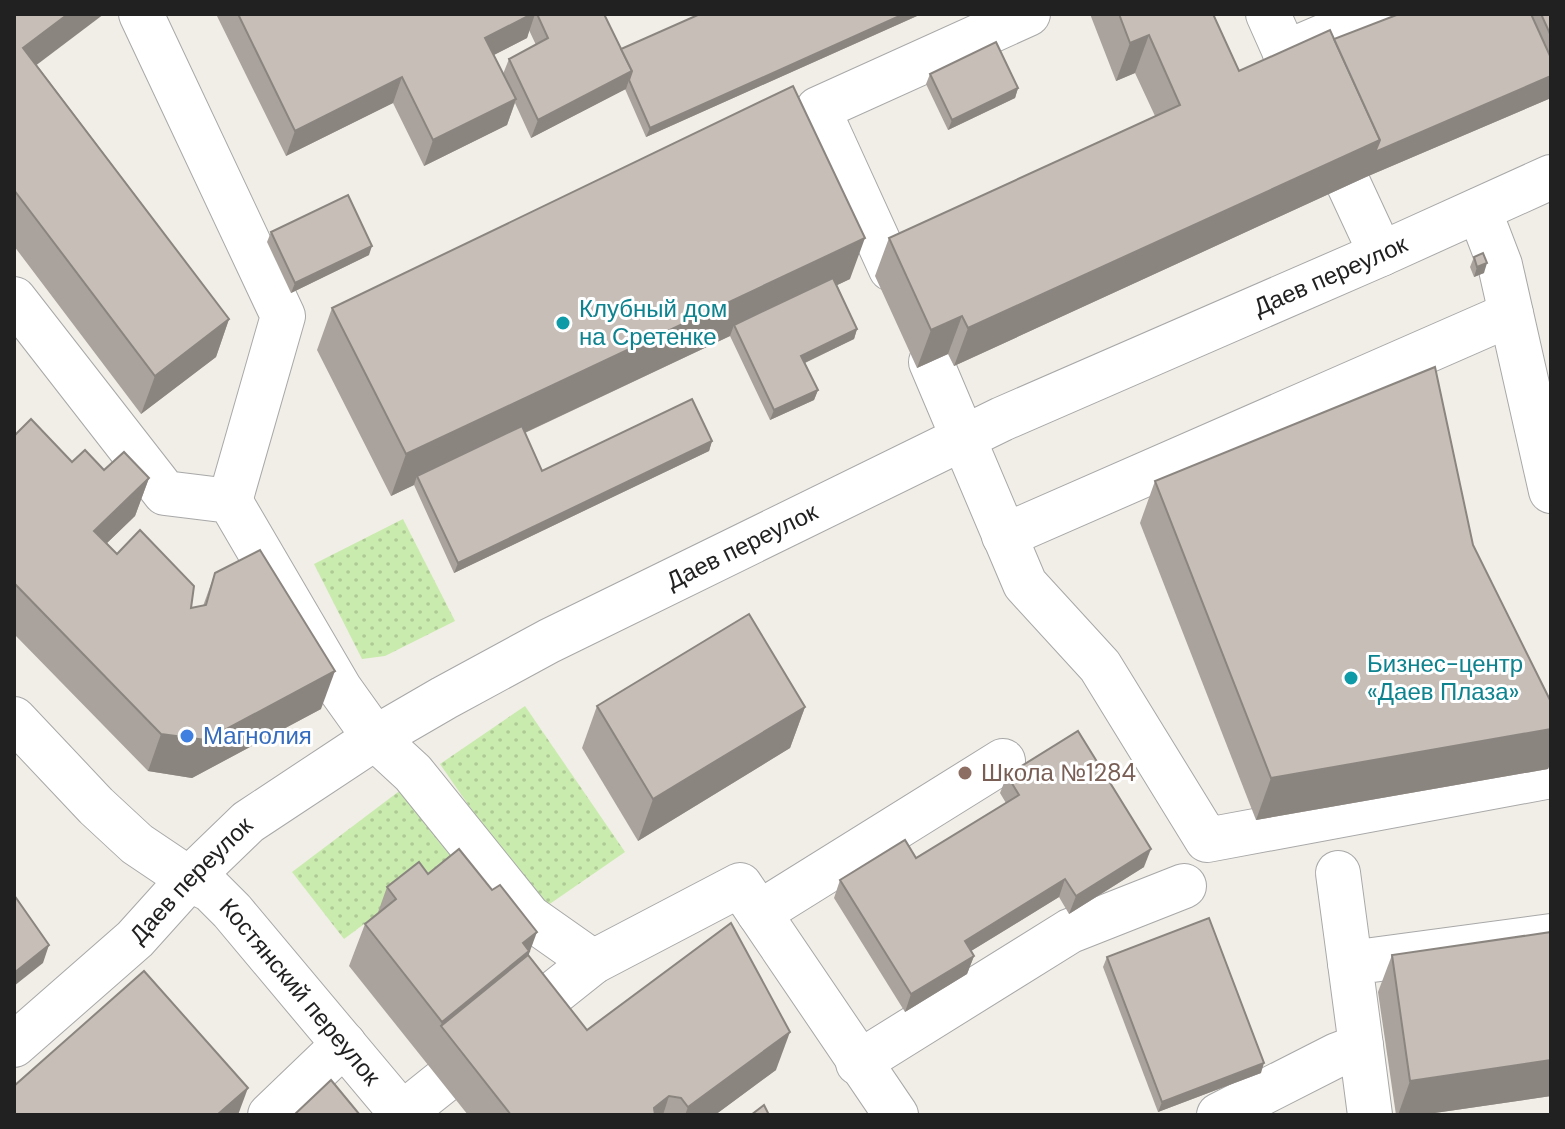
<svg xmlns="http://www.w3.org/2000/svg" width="1565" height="1129" font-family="'DM Sans',sans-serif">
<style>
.grass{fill:url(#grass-dots)}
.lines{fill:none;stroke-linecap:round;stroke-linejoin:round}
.minor-casing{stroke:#a8a8a8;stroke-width:46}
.minor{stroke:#fff;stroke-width:44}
.wall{fill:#aaa39d;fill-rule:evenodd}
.shaded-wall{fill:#8b8580}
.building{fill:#c6beb7;stroke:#8b8580;stroke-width:2}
.culture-dot{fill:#0f9aa8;stroke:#fff;stroke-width:3}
.shop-dot{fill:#3f7fe0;stroke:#fff;stroke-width:3}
.education-dot{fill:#8d6e63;stroke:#fff;stroke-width:3}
.labels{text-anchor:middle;stroke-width:6;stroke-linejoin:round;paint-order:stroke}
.street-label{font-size:24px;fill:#212121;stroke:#fff}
.culture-label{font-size:24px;fill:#0d838f;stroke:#fff;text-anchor:start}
.shop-label{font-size:24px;fill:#366cbe;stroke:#fff;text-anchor:start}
.education-label{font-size:24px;fill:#785e54;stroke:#fff;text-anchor:start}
</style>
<defs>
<pattern id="grass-dots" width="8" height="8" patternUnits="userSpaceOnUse" patternTransform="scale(2)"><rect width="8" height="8" fill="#caebae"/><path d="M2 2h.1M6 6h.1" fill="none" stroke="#adc995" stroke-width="1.8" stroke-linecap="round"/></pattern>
</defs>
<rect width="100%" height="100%" fill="#f1eee7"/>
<!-- grass -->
<g class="grass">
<polygon points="403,519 455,621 385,656 362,659 314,564"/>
<polygon points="525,706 625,852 541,910 440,764"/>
<polygon points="402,789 454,857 344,939 292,872"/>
</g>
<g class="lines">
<!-- minor casing -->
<g class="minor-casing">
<g id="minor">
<polyline points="141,14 283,316 230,501"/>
<polyline points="1268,14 1296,77"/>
<polyline points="1285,53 1376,14"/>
<polyline points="1349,185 1381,254"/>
<polyline points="1479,210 1500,265 1551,491"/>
<polyline points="891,269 818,109 1028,14"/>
<polyline points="14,299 165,493 230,501 340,689 375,738 413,773 529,917 593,962"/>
<polyline points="931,362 1025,584 1100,666 1207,840 1551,776"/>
<polyline points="1004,536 1511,314"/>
<path id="s1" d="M 14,719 L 96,806 L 137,844 L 189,879 L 211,890 L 232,911 L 403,1115"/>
<polyline points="1338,873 1350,963"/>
<polyline points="759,913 1003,761"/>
<polyline points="529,1013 593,962 740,885 896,1115"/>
<path id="s2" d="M 14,1045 L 135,939 L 189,879 L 248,822 L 375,738 L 444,698 L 549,641 L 1002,419 L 1381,254 L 1551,177"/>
<polyline points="1361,1046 1350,963 1551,936"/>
<polyline points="858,1063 1070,931 1184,886"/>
<polyline points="402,1114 442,1082"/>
<polyline points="270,1115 344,1044"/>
<polyline points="1219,1115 1337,1055 1361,1046 1370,1115"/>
</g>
</g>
<!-- minor -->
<use href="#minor" class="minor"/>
</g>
<!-- wall -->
<g class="wall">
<polygon points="14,14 37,65 229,319 216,357 141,414 14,246"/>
<path d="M 216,14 L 604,14 L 621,49 L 700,14 L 918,14 L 917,16 L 646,137 L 625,89 L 531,138 L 515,103 L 507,125 L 424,166 L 393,103 L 286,156 ZM 529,30 L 536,45 L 509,59 L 503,74 L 494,55 L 527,38 Z"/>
<polygon points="1090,14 1214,14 1213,15 1239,71 1334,39 1399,14 1551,14 1551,98 1366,177 954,366 948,354 917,368 875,276 889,238 1155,116 1135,73 1116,81"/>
<polygon points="930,74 1018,88 1015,98 948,130 926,84"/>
<polygon points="271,232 369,255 291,293 267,242"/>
<polygon points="1474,257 1484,273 1474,277 1470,267"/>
<polygon points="850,279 837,285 857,329 854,339 805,363 818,390 814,400 770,420 730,336 525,433 542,471 712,441 709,451 454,573 414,485 391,496 317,350 332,308"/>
<polygon points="14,436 72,462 104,470 149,478 135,516 107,543 117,554 191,608 203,606 215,573 321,709 192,778 148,771 14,634"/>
<polygon points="1155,481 1473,545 1551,702 1551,762 1548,769 1256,820 1140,523"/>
<polygon points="597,706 805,707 790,748 638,841 582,748"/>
<polygon points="1007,775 1144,867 1069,914 1059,897 971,951 974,956 967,974 905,1012 834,898 840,880 916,858 1006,803 1000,793"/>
<polygon points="428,874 528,956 587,1030 776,1070 715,1115 468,1115 349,966 365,924 377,915 387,887"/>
<polygon points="1551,932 1551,1096 1421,1115 1396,1115 1378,992 1392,955"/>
<polygon points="1107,957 1261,1073 1158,1112 1103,967"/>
</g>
<!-- shaded-wall -->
<g class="shaded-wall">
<polygon points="68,14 104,14 14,82 23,48"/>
<polygon points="532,14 535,14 527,38 476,64 485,38"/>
<polygon points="904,14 918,14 917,16 646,137 650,128"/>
<polygon points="1149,35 1135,73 1116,81 1130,43"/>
<polygon points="632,71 626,89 531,138 538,120"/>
<polygon points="1551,76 1551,98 1366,177 954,366 968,328 1380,140"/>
<polygon points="402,77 393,103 286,156 295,131"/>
<polygon points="1018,88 1015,98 948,130 952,120"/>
<polygon points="516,99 507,125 424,166 433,140"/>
<polygon points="865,238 850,279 737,333 734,325 730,336 420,482 417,476 414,485 391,496 406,454"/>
<polygon points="372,246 369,255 291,293 295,283"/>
<polygon points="1487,263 1484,273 1474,277 1477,267"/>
<polygon points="962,316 948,354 917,368 931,330"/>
<polygon points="229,319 216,357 141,414 155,376"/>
<polygon points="857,329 854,339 798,366 801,356"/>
<polygon points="818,390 814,400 770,420 774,410"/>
<polygon points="712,441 709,451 454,573 458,563"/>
<polygon points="149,478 135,516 81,568 94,531"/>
<polygon points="335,671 321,709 192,778 148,771 161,734"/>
<polygon points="805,707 790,748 638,841 653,799"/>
<polygon points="1551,729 1551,762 1548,769 1256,820 1271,778"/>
<polygon points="1151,849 1144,867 1069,914 1076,896"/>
<polygon points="1065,879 1059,897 958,959 965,941"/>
<polygon points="537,932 522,973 441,1026 442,1022 523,943"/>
<polygon points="49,945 43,963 14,986 14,973"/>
<polygon points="974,956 967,974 905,1012 911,994"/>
<polygon points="790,1032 776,1070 715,1115 685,1115 688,1107"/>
<polygon points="1551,1060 1551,1096 1421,1115 1398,1115 1410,1081"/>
<polygon points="1264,1063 1261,1073 1158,1112 1162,1102"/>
<polygon points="248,1088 238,1115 217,1115"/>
<polygon points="669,1096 663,1115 651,1115 654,1108"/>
</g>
<!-- building -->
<g class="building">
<polygon points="14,14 68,14 23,48 229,319 155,376 14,190"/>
<polygon points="238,14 532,14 485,38 516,99 433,140 402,77 295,131"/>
<polygon points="537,14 604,14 632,71 538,120 509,59 548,38"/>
<polygon points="700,14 904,14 650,128 629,80 632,71 621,49"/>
<polygon points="1119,14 1213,14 1239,71 1330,30 1380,140 968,328 962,316 931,330 889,238 1180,105 1149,35 1130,43"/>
<polygon points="1399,14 1531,14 1551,58 1551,76 1375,152 1380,140 1334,39"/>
<polygon points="1541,14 1551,14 1551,36"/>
<polygon points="996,42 1018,88 952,120 930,74"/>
<polygon points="793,86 865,238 406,454 332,308"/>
<polygon points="348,195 372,246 295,283 271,232"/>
<polygon points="1483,253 1487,263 1477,267 1474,257"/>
<polygon points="833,278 857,329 801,356 818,390 774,410 734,325"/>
<polygon points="1435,367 1473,545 1551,702 1551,729 1271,778 1155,481"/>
<polygon points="692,399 712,441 458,563 417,476 522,426 542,471"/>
<polygon points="31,419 72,462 85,450 104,470 124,452 149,478 94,531 117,554 140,530 194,586 191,608 206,605 215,573 260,550 335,671 206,740 161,734 14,583 14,436"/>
<polygon points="749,614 805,707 653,799 597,706"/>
<polygon points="1078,731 1151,849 1076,896 1065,879 965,941 974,956 911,994 840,880 905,840 916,858 1019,795 1007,775"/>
<polygon points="459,849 492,890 500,885 537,932 523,943 529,951 442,1022 365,924 396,899 387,887 419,862 428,874"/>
<polygon points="14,895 49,945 14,973"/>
<polygon points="1209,918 1264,1063 1162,1102 1107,957"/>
<polygon points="731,923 790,1032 688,1107 681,1098 669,1096 654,1108 655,1115 511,1115 441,1026 528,955 587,1030"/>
<polygon points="1551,932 1551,1060 1410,1081 1392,955"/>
<polygon points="144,971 248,1088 217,1115 14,1115 14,1086"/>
<polygon points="331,1080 360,1115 294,1115"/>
<polygon points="764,1105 769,1115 751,1115"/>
</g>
<!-- markers -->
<g class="culture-dot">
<circle cx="563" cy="323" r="8"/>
<circle cx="1351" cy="678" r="8"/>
</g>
<circle class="shop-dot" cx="187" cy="736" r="8"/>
<circle class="education-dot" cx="965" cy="773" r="8"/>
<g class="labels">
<!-- street labels -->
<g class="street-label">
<text dy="8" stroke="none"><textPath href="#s2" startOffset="1538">Даев переулок</textPath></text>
<text dy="8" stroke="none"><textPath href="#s2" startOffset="890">Даев переулок</textPath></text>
<text dy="8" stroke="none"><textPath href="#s2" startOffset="242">Даев переулок</textPath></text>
<text dy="8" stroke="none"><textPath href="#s1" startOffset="398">Костянский переулок</textPath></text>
</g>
<!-- culture labels -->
<g class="culture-label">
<text x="579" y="317">Клубный дом<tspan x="579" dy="28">на Сретенке</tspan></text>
<text x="1367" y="672">Бизнес-центр<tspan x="1367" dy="28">«Даев Плаза»</tspan></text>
</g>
<!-- shop labels -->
<g class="shop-label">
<text x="203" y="744">Магнолия</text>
</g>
<!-- education labels -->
<g class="education-label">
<text x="981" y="781">Школа №1284</text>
</g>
</g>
<!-- border -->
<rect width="1565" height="1129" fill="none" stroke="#212121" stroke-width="32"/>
</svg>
